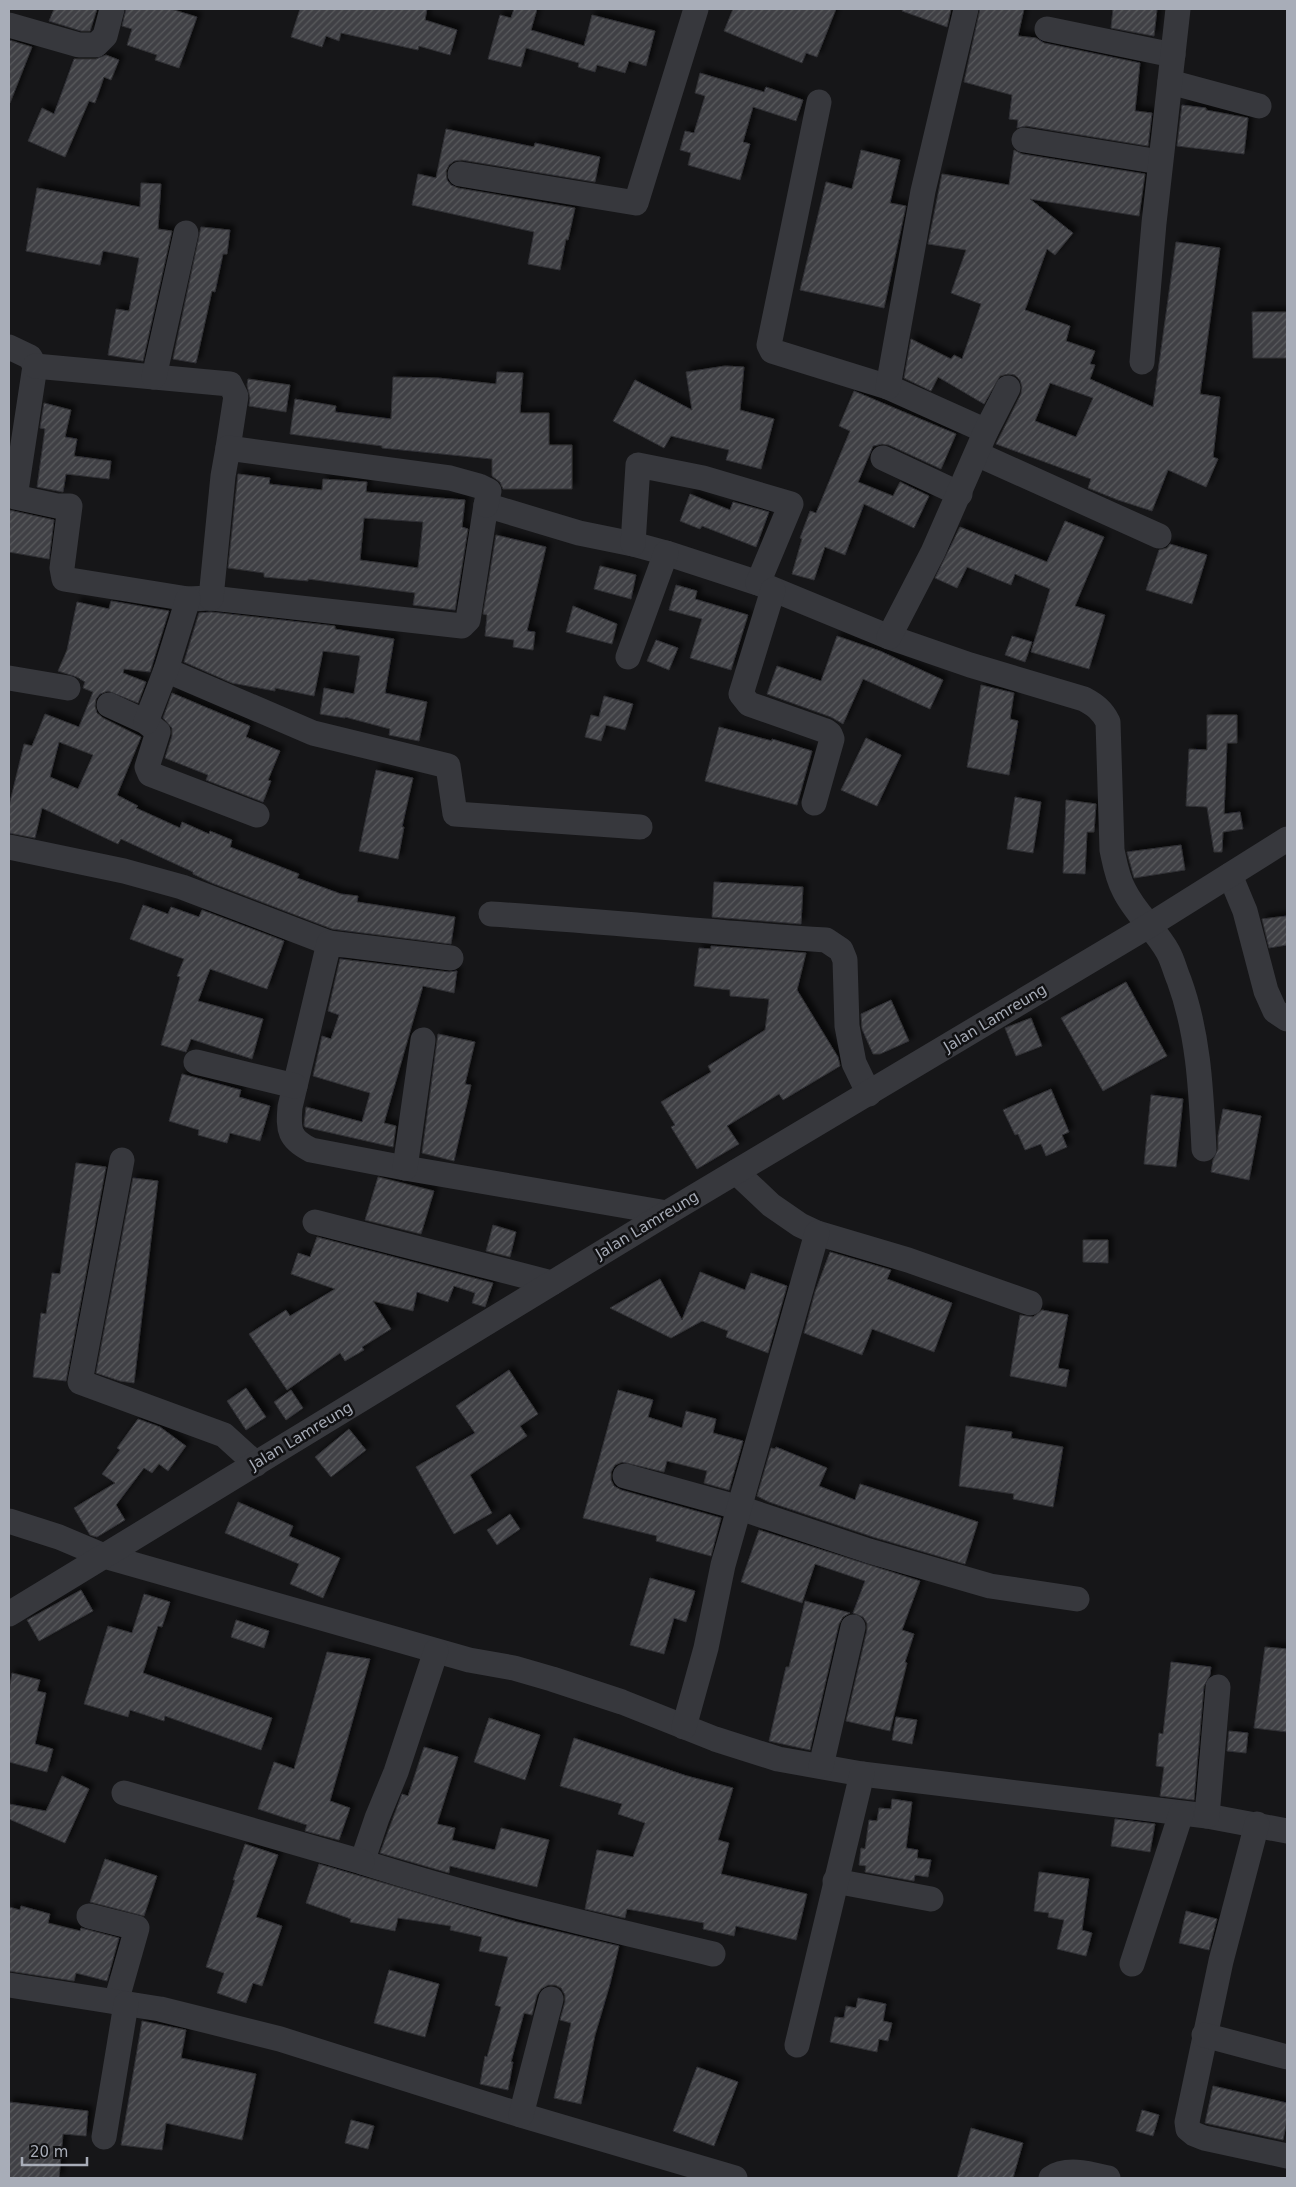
<svg xmlns="http://www.w3.org/2000/svg" width="1296" height="2187" font-family="'DejaVu Sans',sans-serif">
<style>
.building{fill:url(#building-hatch);stroke:#303034;fill-rule:evenodd;filter:url(#shadow)}
.lines{fill:none;stroke-linecap:round;stroke-linejoin:round}
.minor{stroke:#37383d;stroke-width:25}
.labels{text-anchor:middle;stroke-width:5;stroke-linejoin:round;paint-order:stroke}
.street-label{font-size:15px;fill:#a8adb8;stroke:#111113}
</style>
<defs>
<pattern id="building-hatch" width="6" height="6" patternUnits="userSpaceOnUse" patternTransform="scale(1.25)"><rect width="6" height="6" fill="#404145"/><path d="M-1 1l2-2M0 6l6-6M5 7l2-2" fill="none" stroke="#595a5e"/></pattern>
<filter id="shadow"><feDropShadow dx="4.5" dy="-4.5" stdDeviation="2.5" flood-color="#0009"/></filter>
</defs>
<rect width="100%" height="100%" fill="#161618"/>
<!-- building -->
<g class="building">
<polygon points="54,9 97,9 90,31 81,31 49,21"/>
<polygon points="126,9 171,9 197,17 179,68 155,60 157,55 127,45 132,29 122,26"/>
<polygon points="300,9 427,9 425,20 457,30 450,55 419,46 418,50 341,33 339,41 326,36 322,47 291,37"/>
<polygon points="514,9 537,9 531,30 584,46 592,15 655,31 646,66 629,61 625,73 597,65 595,72 578,67 579,63 526,48 521,67 488,59 500,15 511,18"/>
<polygon points="733,9 836,9 817,57 806,53 802,63 724,31"/>
<polygon points="903,9 951,9 947,27 902,11"/>
<polygon points="980,9 1024,9 1018,36 1036,38 1044,43 1140,63 1135,111 1152,113 1148,146 1026,126 1017,128 1018,120 1009,119 1012,95 964,82"/>
<polygon points="1113,9 1157,9 1154,36 1111,28"/>
<polygon points="9,40 32,47 10,103 9,103"/>
<polygon points="106,55 119,60 111,80 104,77 95,103 89,101 65,157 28,141 42,108 54,114 74,59 96,59"/>
<polygon points="700,73 764,92 766,87 803,100 796,121 753,107 743,142 750,144 740,180 688,165 691,153 680,150 685,131 694,133 705,96 695,93"/>
<polygon points="1182,105 1206,108 1206,110 1248,118 1244,154 1177,146"/>
<polygon points="446,129 534,147 535,143 600,157 595,182 462,160 454,161 449,165 446,171 447,180 451,185 458,188 575,208 568,240 566,239 560,270 528,264 534,232 412,205 418,174 436,178"/>
<polygon points="861,150 900,160 890,203 906,206 884,308 800,290 826,182 852,189"/>
<path d="M 1014,150 L 1022,154 L 1145,174 L 1139,216 L 1030,199 L 1073,233 L 1055,255 L 1047,249 L 1025,310 L 1070,326 L 1066,341 L 1095,351 L 1090,364 L 1095,365 L 1090,379 L 1153,407 L 1176,242 L 1220,248 L 1200,394 L 1220,397 L 1213,457 L 1218,459 L 1206,487 L 1168,470 L 1152,511 L 1118,500 L 1088,488 L 1091,479 L 996,444 L 1021,394 L 1022,387 L 1020,380 L 1015,375 L 1008,374 L 1000,376 L 984,404 L 938,377 L 931,391 L 904,378 L 911,339 L 951,359 L 954,355 L 962,359 L 981,304 L 951,293 L 966,250 L 928,244 L 942,174 L 1009,185 ZM 1050,383 L 1093,398 L 1076,437 L 1035,421 Z"/>
<polygon points="141,183 161,184 158,229 172,231 143,361 108,355 116,309 129,311 139,258 103,251 100,265 26,251 37,188 140,207"/>
<polygon points="201,227 230,230 227,254 223,254 215,292 212,291 196,363 173,359"/>
<polygon points="1252,312 1287,312 1287,358 1253,358"/>
<polygon points="725,366 744,367 740,410 774,419 761,469 726,460 729,450 671,436 664,448 613,421 635,380 692,410 686,372"/>
<polygon points="497,372 523,373 520,413 549,413 549,445 572,445 572,489 503,489 500,482 492,476 492,459 382,448 382,446 290,434 295,399 336,406 335,412 391,419 393,377 438,378 496,384"/>
<polygon points="248,379 290,385 286,412 249,406 250,398 247,385"/>
<polygon points="854,391 956,434 941,469 889,445 882,444 873,446 858,482 893,496 900,482 929,496 914,528 864,504 845,555 825,547 814,580 792,574 802,539 800,538 810,511 816,513 850,431 839,426"/>
<polygon points="44,403 71,410 65,437 77,439 74,456 111,461 109,479 66,474 63,492 37,487 45,429 40,428"/>
<path d="M 238,474 L 270,478 L 269,484 L 322,490 L 323,479 L 367,482 L 366,492 L 465,500 L 462,527 L 468,529 L 455,610 L 413,605 L 415,593 L 308,579 L 308,581 L 264,577 L 264,573 L 228,568 ZM 364,518 L 423,522 L 418,568 L 360,560 Z"/>
<polygon points="690,494 730,510 733,502 769,512 756,547 702,526 700,529 680,521"/>
<polygon points="9,510 54,520 49,559 9,552"/>
<polygon points="1065,521 1104,537 1075,606 1105,615 1089,669 1031,652 1050,589 1015,574 1011,585 967,567 957,588 935,578 960,527 1047,562"/>
<polygon points="496,535 546,547 527,631 535,632 533,650 513,647 514,640 485,636 487,615 483,614"/>
<polygon points="1170,544 1207,555 1192,604 1146,590 1159,550 1167,548"/>
<polygon points="600,566 636,575 631,599 594,589"/>
<polygon points="676,585 697,591 695,599 748,615 731,670 690,658 702,619 669,610"/>
<path d="M 111,601 L 169,611 L 150,672 L 124,669 L 123,673 L 146,682 L 138,703 L 108,691 L 100,694 L 96,699 L 95,706 L 97,713 L 103,718 L 141,737 L 117,795 L 138,806 L 136,808 L 180,828 L 182,822 L 209,834 L 210,831 L 232,840 L 230,847 L 299,874 L 297,878 L 341,894 L 358,896 L 357,902 L 455,917 L 451,944 L 332,929 L 212,883 L 193,874 L 193,872 L 121,839 L 118,844 L 42,808 L 35,838 L 9,833 L 9,806 L 24,744 L 32,746 L 45,714 L 79,727 L 93,692 L 83,688 L 85,682 L 77,677 L 58,671 L 67,650 L 77,602 L 109,609 ZM 59,742 L 93,755 L 78,789 L 50,777 Z"/>
<polygon points="573,606 617,624 612,644 566,632"/>
<polygon points="211,612 335,626 335,629 394,639 385,693 427,702 419,741 389,735 390,729 345,717 345,718 320,714 324,688 354,694 360,656 323,651 314,696 275,688 275,691 232,683 184,662 199,613"/>
<polygon points="837,636 880,651 943,680 930,709 863,679 843,724 831,717 767,694 777,666 821,681"/>
<polygon points="1012,636 1032,642 1025,662 1005,655"/>
<polygon points="656,640 678,648 669,670 647,661"/>
<polygon points="981,685 1014,693 1010,719 1018,721 1009,775 967,767"/>
<polygon points="172,693 250,726 246,737 280,751 268,780 271,781 263,802 206,780 208,775 165,758 172,736 172,728 163,718"/>
<polygon points="604,696 633,704 625,730 606,725 601,741 585,737 591,715 599,717"/>
<polygon points="1207,715 1237,715 1237,743 1227,743 1224,814 1240,812 1243,829 1223,832 1222,852 1214,852 1207,807 1186,806 1189,749 1207,750"/>
<polygon points="719,727 772,741 772,739 812,751 797,805 705,781"/>
<polygon points="866,738 901,755 877,806 841,790"/>
<polygon points="376,770 413,778 402,827 404,827 398,859 359,851"/>
<polygon points="1015,797 1041,802 1033,853 1007,849"/>
<polygon points="1066,800 1096,804 1094,832 1087,832 1085,874 1063,873"/>
<polygon points="1181,845 1185,870 1134,878 1127,852"/>
<polygon points="714,882 803,887 801,924 712,917"/>
<polygon points="143,905 168,914 171,907 199,917 202,910 284,941 267,989 210,969 198,1001 263,1019 252,1059 191,1039 186,1052 161,1045 180,977 177,976 184,959 130,939"/>
<polygon points="1287,916 1287,945 1269,948 1262,919"/>
<polygon points="711,946 806,953 797,990 838,1057 840,1066 783,1100 779,1094 727,1126 739,1144 697,1169 671,1127 675,1125 661,1102 711,1072 708,1066 765,1030 769,999 730,996 730,990 694,986 699,948 711,949"/>
<polygon points="340,959 449,972 457,971 454,993 423,986 384,1123 396,1126 393,1147 305,1127 304,1125 306,1107 362,1122 370,1093 313,1076 322,1036 331,1039 339,1015 328,1011"/>
<polygon points="1126,982 1167,1056 1103,1091 1061,1018"/>
<polygon points="891,1000 909,1041 880,1054 873,1054 862,1029 861,1014"/>
<polygon points="1031,1018 1042,1046 1016,1056 1005,1028"/>
<polygon points="438,1034 475,1042 465,1084 471,1085 454,1161 422,1153"/>
<polygon points="182,1074 241,1090 239,1097 270,1106 260,1141 230,1133 227,1143 198,1135 199,1130 169,1121"/>
<polygon points="1051,1089 1069,1132 1062,1135 1067,1147 1046,1156 1041,1144 1025,1150 1018,1134 1015,1135 1003,1110"/>
<polygon points="1151,1095 1183,1099 1176,1167 1144,1164"/>
<polygon points="1223,1109 1261,1116 1249,1180 1211,1172 1213,1160 1218,1149 1218,1136"/>
<polygon points="76,1163 106,1167 66,1381 33,1377 41,1313 46,1314 52,1273 60,1274"/>
<polygon points="378,1177 434,1191 421,1234 365,1220"/>
<polygon points="133,1178 158,1181 134,1383 120,1381 96,1373"/>
<polygon points="493,1225 516,1232 510,1257 486,1251"/>
<polygon points="317,1237 493,1283 485,1307 472,1303 475,1293 454,1286 448,1302 417,1292 413,1311 373,1301 391,1329 362,1347 364,1350 345,1361 340,1353 287,1390 249,1334 286,1310 290,1316 335,1289 291,1274 298,1253 310,1257"/>
<polygon points="1083,1240 1108,1240 1108,1263 1083,1262"/>
<polygon points="830,1252 891,1270 887,1279 952,1303 934,1352 872,1329 862,1355 804,1333 815,1292"/>
<polygon points="700,1272 745,1290 751,1273 787,1286 768,1353 726,1337 728,1331 702,1321 671,1338 610,1308 660,1279 682,1320"/>
<polygon points="1042,1310 1068,1315 1058,1368 1069,1370 1066,1387 1010,1376 1020,1315 1033,1317"/>
<polygon points="509,1370 538,1414 520,1426 527,1436 470,1475 492,1513 454,1534 416,1467 475,1433 456,1406"/>
<polygon points="246,1388 266,1417 246,1430 227,1401"/>
<polygon points="291,1390 303,1408 286,1420 274,1402"/>
<polygon points="618,1390 653,1400 648,1417 682,1428 686,1411 716,1419 713,1433 743,1441 729,1490 704,1483 707,1471 667,1461 664,1472 622,1462 615,1465 611,1472 611,1480 614,1486 621,1490 721,1518 711,1556 656,1541 657,1536 583,1518"/>
<polygon points="138,1419 160,1427 186,1446 168,1471 159,1464 152,1473 144,1468 116,1505 125,1520 97,1537 90,1535 74,1508 115,1483 102,1474 120,1450 117,1448"/>
<polygon points="966,1426 1012,1432 1011,1438 1063,1447 1053,1507 1013,1499 1014,1494 959,1486"/>
<polygon points="349,1429 366,1450 331,1477 315,1457"/>
<polygon points="776,1447 827,1468 819,1486 855,1500 860,1484 978,1522 965,1564 873,1537 769,1502 757,1496 771,1448 775,1449"/>
<polygon points="238,1502 293,1526 289,1536 340,1558 323,1598 290,1584 299,1564 225,1533"/>
<polygon points="510,1514 520,1529 497,1545 487,1530"/>
<polygon points="759,1530 920,1581 902,1630 914,1634 905,1662 907,1663 890,1731 846,1721 867,1630 867,1623 863,1617 853,1613 865,1581 815,1564 802,1603 741,1582"/>
<polygon points="650,1578 695,1591 686,1622 674,1618 664,1654 630,1645"/>
<polygon points="81,1590 93,1611 39,1641 27,1620"/>
<polygon points="144,1594 170,1602 162,1627 158,1626 143,1673 272,1718 261,1750 165,1716 164,1721 130,1710 128,1717 84,1704 108,1626 132,1633"/>
<polygon points="805,1601 850,1613 843,1617 839,1624 810,1750 769,1741 786,1667 789,1667"/>
<polygon points="236,1620 269,1631 264,1648 231,1637"/>
<polygon points="1265,1647 1287,1649 1287,1732 1254,1728"/>
<polygon points="327,1652 370,1659 330,1801 350,1808 339,1840 305,1831 307,1825 258,1809 274,1762 294,1769"/>
<polygon points="1171,1662 1211,1667 1210,1675 1204,1686 1194,1800 1160,1796 1164,1767 1156,1766 1159,1733 1163,1734"/>
<polygon points="12,1673 40,1680 37,1691 46,1693 35,1744 53,1749 47,1772 9,1762 9,1690"/>
<polygon points="896,1717 917,1720 912,1744 892,1740"/>
<polygon points="489,1718 540,1735 525,1780 474,1762"/>
<polygon points="1229,1731 1248,1733 1246,1753 1227,1751"/>
<polygon points="574,1738 687,1776 733,1788 718,1840 729,1843 721,1874 807,1894 796,1940 736,1926 734,1936 703,1929 704,1923 627,1909 625,1918 585,1909 597,1850 633,1857 645,1823 618,1814 622,1804 560,1786"/>
<polygon points="424,1747 458,1757 437,1824 455,1828 452,1840 495,1850 501,1828 549,1840 537,1887 450,1866 449,1873 380,1853 402,1794 408,1796"/>
<polygon points="62,1776 89,1789 65,1843 9,1819 9,1804 46,1811"/>
<polygon points="892,1799 912,1802 906,1848 918,1850 917,1858 931,1860 928,1877 915,1875 914,1881 865,1872 866,1866 859,1865 861,1848 865,1849 869,1820 877,1821 879,1808 891,1809"/>
<polygon points="1115,1819 1155,1824 1150,1852 1111,1846"/>
<polygon points="245,1844 278,1855 256,1917 282,1926 262,1986 253,1983 246,2003 217,1993 224,1973 206,1967 235,1880 233,1880"/>
<polygon points="105,1859 157,1876 144,1916 90,1902"/>
<polygon points="319,1864 517,1922 619,1946 610,1984 595,2035 581,2104 554,2098 571,2023 560,2020 565,2002 565,1995 561,1988 555,1985 548,1985 541,1989 537,1995 532,2015 524,2013 511,2062 513,2062 508,2090 480,2084 485,2056 487,2057 501,2007 495,2005 508,1957 479,1951 482,1937 450,1930 451,1926 398,1918 395,1931 350,1922 351,1919 306,1903"/>
<polygon points="1039,1872 1089,1879 1082,1930 1092,1933 1086,1956 1057,1949 1064,1920 1048,1917 1049,1913 1034,1911"/>
<polygon points="21,1906 50,1914 48,1923 80,1931 81,1928 119,1938 107,1981 76,1973 74,1981 9,1971 9,1907 20,1910"/>
<polygon points="1186,1911 1217,1919 1209,1950 1179,1943"/>
<polygon points="389,1970 439,1984 425,2037 374,2023"/>
<polygon points="858,1998 886,2004 883,2021 892,2023 888,2041 879,2039 877,2052 830,2042 835,2017 844,2018 846,2006 856,2008"/>
<polygon points="142,2021 186,2030 181,2058 256,2074 242,2140 166,2123 162,2150 121,2145"/>
<polygon points="697,2067 738,2082 714,2146 673,2131"/>
<polygon points="1213,2086 1287,2103 1287,2120 1283,2140 1205,2123"/>
<polygon points="9,2102 88,2111 86,2136 63,2134 59,2178 9,2178"/>
<polygon points="1142,2110 1159,2115 1153,2136 1136,2131"/>
<polygon points="351,2120 374,2126 368,2149 345,2143"/>
<polygon points="971,2128 1023,2143 1013,2178 957,2178"/>
</g>
<g class="lines">
<!-- minor -->
<g class="minor">
<polyline points="9,25 79,45 96,45 105,36 112,9"/>
<polyline points="1047,29 1173,55"/>
<polyline points="1170,82 1259,106"/>
<polyline points="819,102 769,345 772,351 888,387 986,431"/>
<polyline points="1024,140 1160,162"/>
<polyline points="460,174 636,203 696,9"/>
<path d="M 9,347 L 30,357 L 35,366 L 15,497 L 57,506 L 70,506 L 62,568 L 64,579 L 188,599 L 211,598 L 462,626 L 468,620 L 486,505 L 579,533 L 633,544 L 666,553 L 758,583 L 889,637 L 970,665 L 1084,699 C 1095,705 1102,710 1108,722 L 1112,850 C 1115,864 1117,877 1124,890 C 1135,913 1156,930 1168,952 C 1173,961 1175,971 1179,980 C 1199,1035 1201,1091 1204,1149"/>
<polyline points="1142,362 1154,223 1178,9"/>
<polyline points="35,366 230,384 236,396 228,448"/>
<polyline points="154,377 186,233"/>
<polyline points="888,387 923,191 966,9"/>
<polyline points="977,454 1159,536"/>
<polyline points="883,458 960,494"/>
<polyline points="633,544 638,465 703,478 791,504 758,583"/>
<polyline points="773,590 741,694 749,704 826,731 830,734 832,739 814,803"/>
<polyline points="211,598 223,476 228,448 450,478 479,486 489,491 486,505"/>
<polyline points="889,637 933,552 986,431 1008,388"/>
<polyline points="628,657 666,553"/>
<polyline points="166,670 313,733 448,766 455,814 640,827"/>
<polyline points="9,678 68,688"/>
<polyline points="109,705 146,722 158,732 147,767 150,774 257,815"/>
<polyline points="146,722 166,670 188,599"/>
<polyline points="9,847 124,871 182,887 329,943"/>
<polyline points="1230,875 1245,911 1266,991 1275,1011 1287,1019"/>
<path d="M 491,914 C 603,921 715,933 826,940 L 841,950 L 845,960 L 847,1026 L 854,1063 L 869,1094"/>
<path d="M 451,958 L 329,943 L 290,1107 C 288,1130 289,1139 311,1150 L 405,1168 L 667,1213"/>
<polyline points="196,1062 295,1086"/>
<polyline points="122,1160 80,1382 224,1435 256,1464"/>
<polyline points="405,1168 423,1040"/>
<polyline points="736,1172 771,1205 800,1225 817,1233 908,1260 1030,1303"/>
<polyline points="315,1222 552,1283"/>
<polyline points="625,1476 740,1508 869,1551 990,1586 1077,1599"/>
<polyline points="9,1521 59,1537 104,1556 469,1660 514,1668 552,1679 622,1702 715,1739 778,1759 862,1774 1207,1816 1287,1831"/>
<polyline points="9,1614 667,1213 1150,925 1287,839"/>
<path d="M 436,1651 L 396,1772 L 377,1818 L 362,1862 C 478,1899 596,1926 713,1954"/>
<polyline points="684,1727 706,1648 723,1565 817,1233"/>
<polyline points="821,1766 853,1627"/>
<polyline points="124,1793 362,1862"/>
<polyline points="1207,1816 1218,1687"/>
<polyline points="1257,1824 1221,1961 1187,2122 1188,2129 1194,2134 1204,2138 1287,2156"/>
<polyline points="835,1881 931,1899"/>
<polyline points="89,1916 137,1928 116,2002"/>
<polyline points="1132,1964 1181,1814"/>
<polyline points="9,1985 160,2009 280,2039 521,2115 735,2178"/>
<polyline points="1204,2035 1287,2057"/>
<polyline points="797,2045 862,1774"/>
<polyline points="521,2115 551,1999"/>
<polyline points="104,2137 126,2004"/>
<path d="M 1051,2178 C 1067,2167 1091,2174 1108,2178"/>
</g>
</g>
<g class="labels">
<!-- street labels -->
<g class="street-label">
<text transform="translate(995 1018) rotate(-31)" y="5">Jalan Lamreung</text>
<text transform="translate(647 1225) rotate(-31)" y="5">Jalan Lamreung</text>
<text transform="translate(301 1436) rotate(-31)" y="5">Jalan Lamreung</text>
</g>
</g>
<!-- border -->
<rect width="1296" height="2187" fill="none" stroke="#a8adb8" stroke-width="20"/>
<!-- scale -->
<path d="M22 2157v8h65v-8" fill="none" stroke="#a8adb8" stroke-width="2.5"/>
<text x="30" y="2157" font-size="15" fill="#a8adb8" stroke="#111113" stroke-width="4" paint-order="stroke">20 m</text>
</svg>
